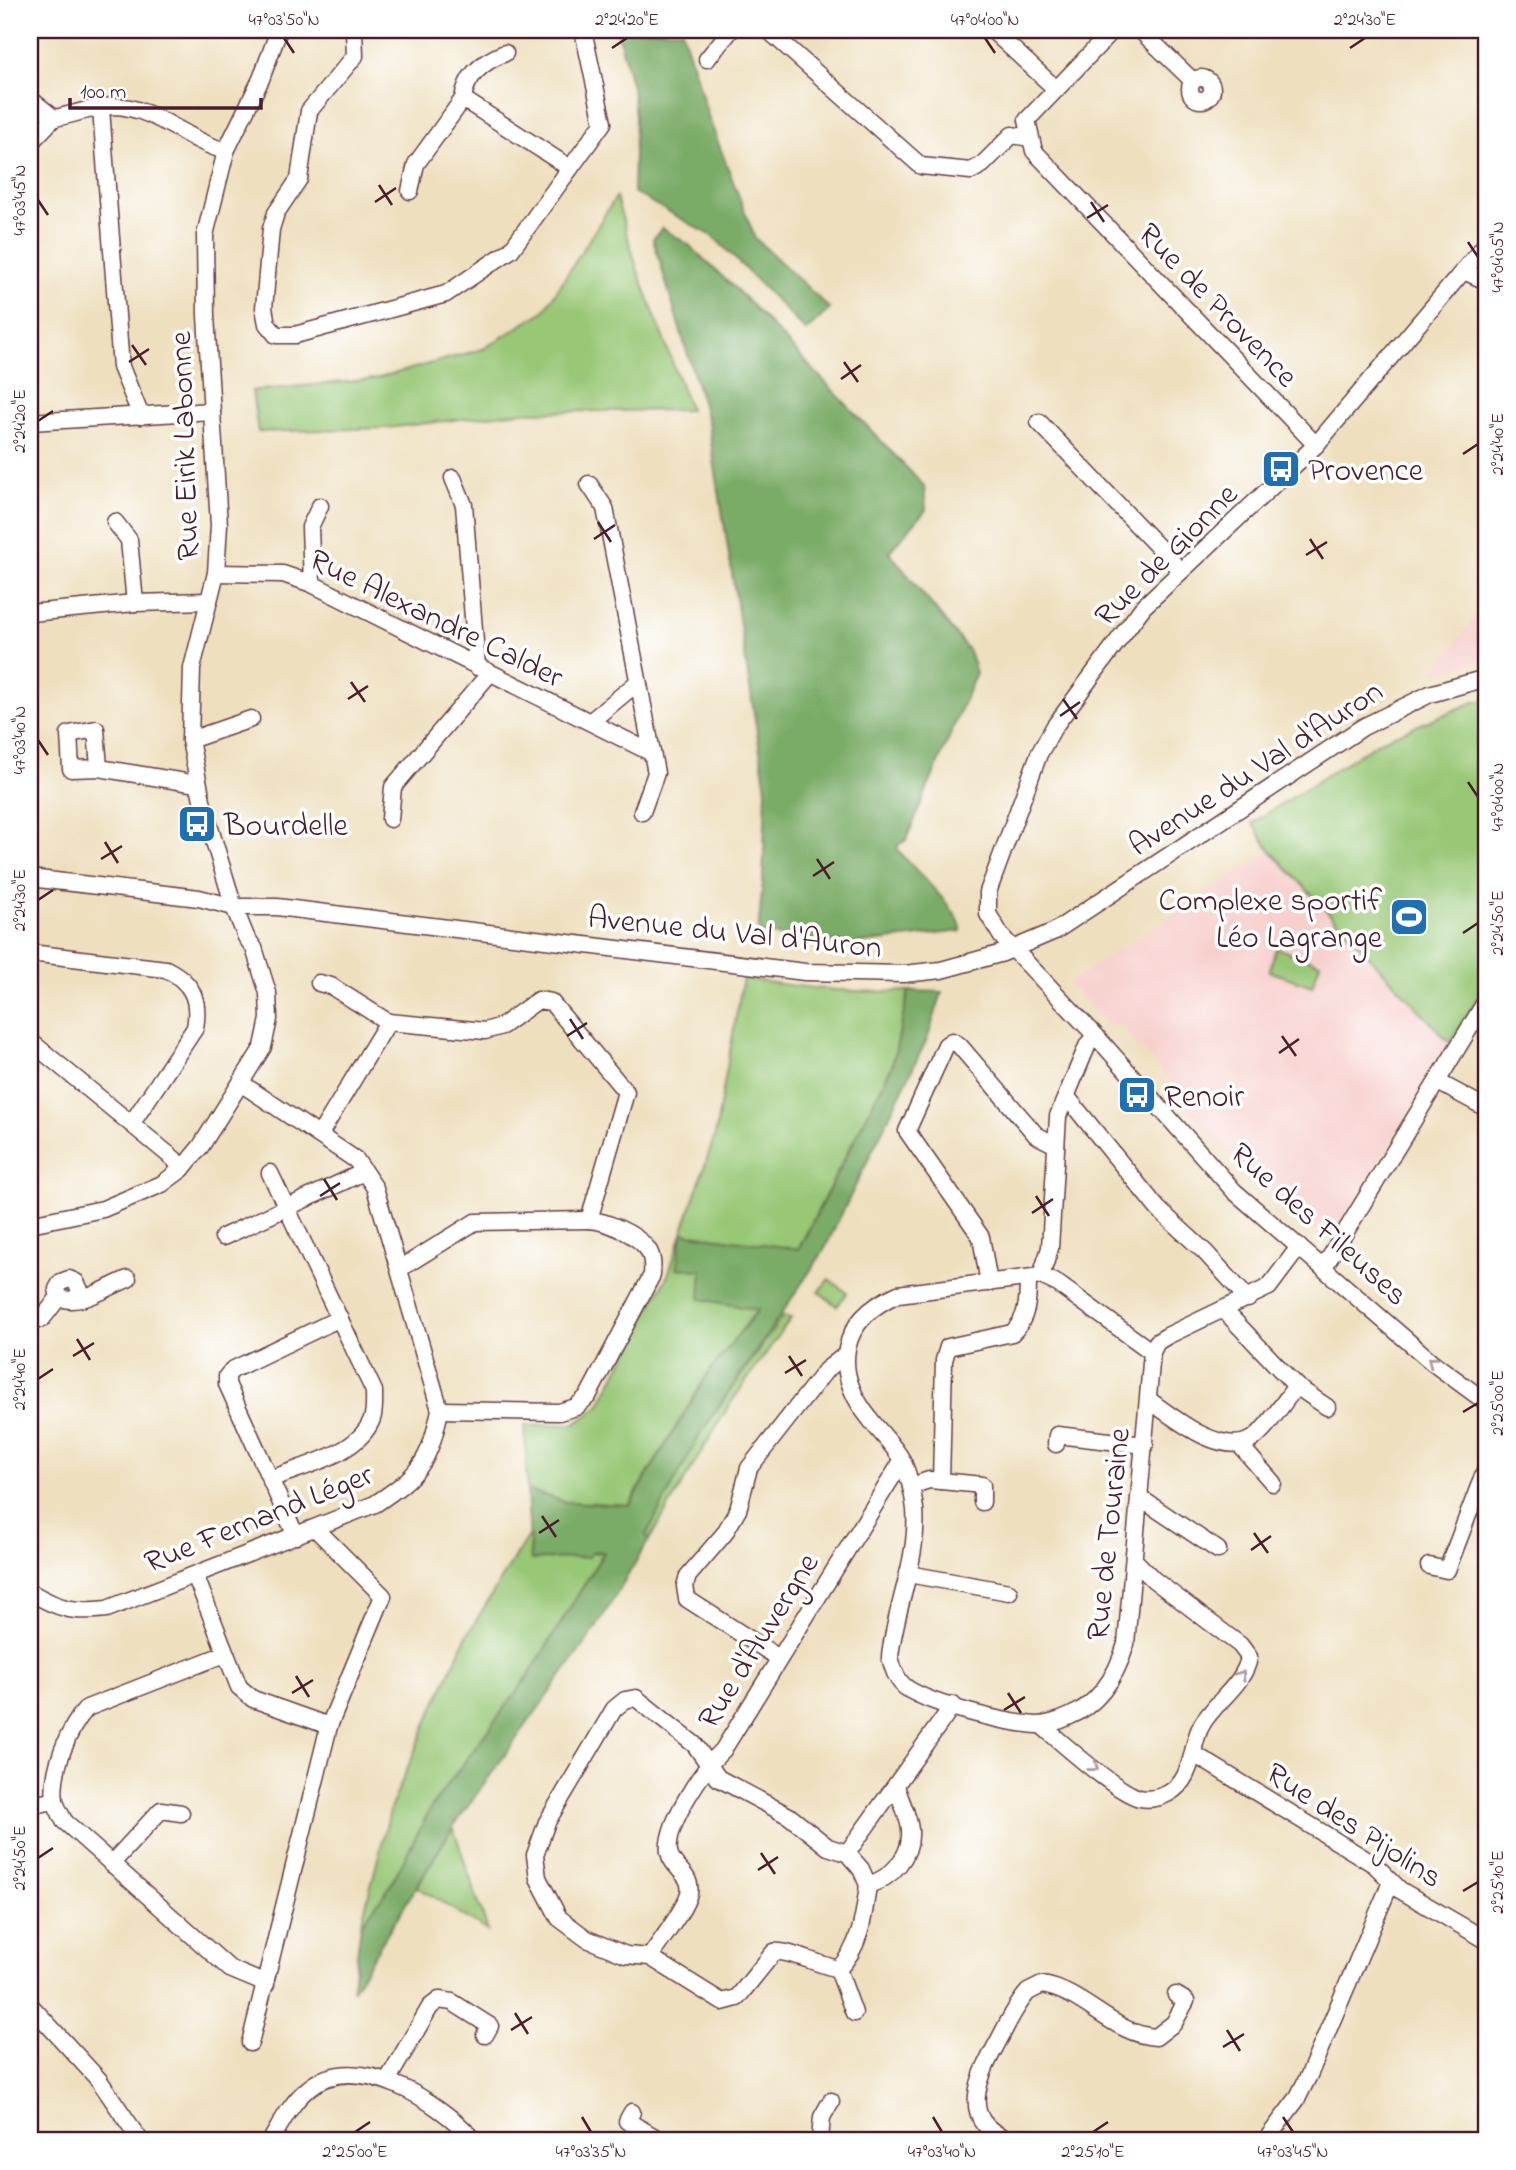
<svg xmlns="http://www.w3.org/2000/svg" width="1516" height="2170" font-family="'Indie Flower',sans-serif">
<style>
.built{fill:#f7d0cd}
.green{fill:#98c776;stroke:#717350;stroke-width:2}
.forest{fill:#7aac67;stroke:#626649;stroke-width:2}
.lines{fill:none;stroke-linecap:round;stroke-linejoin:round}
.minor-casing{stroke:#633c41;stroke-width:19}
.minor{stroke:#fff;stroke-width:16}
.oneway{stroke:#ae9aa0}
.ticks{fill:none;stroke:#4a1f2b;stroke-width:2.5}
.labels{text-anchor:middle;stroke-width:7;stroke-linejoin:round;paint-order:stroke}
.street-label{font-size:32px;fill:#4a1f2b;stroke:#fff}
.poi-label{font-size:32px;fill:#4a1f2b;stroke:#fff;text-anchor:start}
.neatline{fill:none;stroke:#4a1f2b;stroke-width:2.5}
.ticks-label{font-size:18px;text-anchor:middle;fill:#4a1f2b}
</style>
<rect width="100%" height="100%" fill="#fff"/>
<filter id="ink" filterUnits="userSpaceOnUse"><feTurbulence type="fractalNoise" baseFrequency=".0143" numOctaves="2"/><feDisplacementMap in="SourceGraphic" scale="14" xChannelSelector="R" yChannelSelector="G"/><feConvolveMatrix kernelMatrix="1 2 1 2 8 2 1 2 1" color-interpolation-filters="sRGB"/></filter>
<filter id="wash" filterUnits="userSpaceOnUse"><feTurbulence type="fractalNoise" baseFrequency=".00686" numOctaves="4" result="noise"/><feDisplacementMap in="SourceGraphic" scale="28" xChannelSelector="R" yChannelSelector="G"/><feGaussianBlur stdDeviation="1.57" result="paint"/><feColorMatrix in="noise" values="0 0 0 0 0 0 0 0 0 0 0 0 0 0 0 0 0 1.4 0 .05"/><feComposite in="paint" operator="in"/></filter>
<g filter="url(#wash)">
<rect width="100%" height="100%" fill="#eedfbe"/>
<!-- built -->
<g class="built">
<polygon points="1486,602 1486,660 1433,673 1438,666"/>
<polygon points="1271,851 1450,1043 1334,1235 1316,1237 1264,1191 1194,1119 1185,1108 1185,1098 1120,1025 1104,1023 1068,983"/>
</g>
<!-- green -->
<g class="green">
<polygon points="616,197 637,268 690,410 521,412 386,428 258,432 252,391 375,379 483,349 544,311"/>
<polygon points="1486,700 1486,983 1450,1043 1271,851 1252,823 1380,741 1474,702"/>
<polygon points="1276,948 1320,963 1312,986 1269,971"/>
<path d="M 743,978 C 799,988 852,994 909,991 L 892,1066 L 798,1249 L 678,1268 L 702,1270 L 758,1309 L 709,1372 L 629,1505 L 565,1502 L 527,1490 L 525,1426 L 575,1424 L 599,1406 L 668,1275 L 715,1135 Z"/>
<polygon points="829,1279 847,1293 837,1306 819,1292"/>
<polygon points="783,1316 791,1318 730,1404 649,1540 646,1535 700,1434"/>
<polygon points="529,1534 531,1560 604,1552 529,1675 432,1806 389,1888 361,1925 391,1807 426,1725 466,1637"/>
<polygon points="453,1827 488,1931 417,1887"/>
</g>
<!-- forest -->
<g class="forest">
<polygon points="617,30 682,30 709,119 755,238 830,309 806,331 714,237 633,192 635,117 632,87"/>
<path d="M 662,228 L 689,245 L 744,297 L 924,486 L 926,510 L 889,552 L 969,651 L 976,673 L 906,840 L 898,845 L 898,851 C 910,865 965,916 961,931 L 854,944 L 758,933 L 763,881 L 766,789 L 708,422 L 653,239 Z"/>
<polygon points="909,991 942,992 928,1037 823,1252 700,1434 646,1535 649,1540 596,1628 453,1827 352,1991 361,1925 389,1888 432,1806 529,1675 604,1552 594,1551 588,1557 531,1560 527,1490 565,1502 630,1505 709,1372 758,1310 700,1299 702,1270 677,1268 682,1233 799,1249 892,1066"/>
</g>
</g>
<g filter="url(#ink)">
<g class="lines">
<!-- minor casing -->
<g class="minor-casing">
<g id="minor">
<polyline points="354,30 355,56 309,111 299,179 276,213 271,229 264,308 267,324 276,335 295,335 446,294 511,250 603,123 583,30"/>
<polyline points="768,30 921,166 971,171 982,165 1012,135 1030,138"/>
<polyline points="992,30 1056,89"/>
<polyline points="1113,30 1027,120 1034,151 1316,445"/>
<polyline points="1140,30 1193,81"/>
<polyline points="707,59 731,30"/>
<circle cx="1201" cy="89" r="11"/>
<polyline points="30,99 54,118 30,143"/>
<polyline points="463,99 570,168"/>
<polyline points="101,109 121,367 141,416"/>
<path d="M 54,118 C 73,115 95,106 114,106 C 155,107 187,141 226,151"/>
<path d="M 410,191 L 416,164 L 463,99 C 466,75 484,61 505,53"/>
<polyline points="1486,244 1316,445 1143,607 1054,727 1039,754 988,892 988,914 1002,937 1096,1036 1234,1191 1433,1363 1486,1402"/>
<polyline points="1464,271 1486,281"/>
<polyline points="30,422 212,411"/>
<polyline points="1039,422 1181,571"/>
<polyline points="453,478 464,505 477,667"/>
<polyline points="589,484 605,508 656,773 642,812"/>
<polyline points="115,522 129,540 135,603"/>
<polyline points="216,573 283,574 312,584 652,753"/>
<polyline points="312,584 310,527 320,506"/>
<polyline points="30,613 135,603 209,601"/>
<polyline points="590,722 638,682"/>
<polyline points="190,740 251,719"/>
<polyline points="99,768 71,769 69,734 96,729 99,768 197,784"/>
<polyline points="390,819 393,787 490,673"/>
<polyline points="30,878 199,898 234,907 277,907 805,972 904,974 941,970 1003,953 1055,931 1363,727 1430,694 1486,678"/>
<path d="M 30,953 L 166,969 C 192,982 200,999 195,1028 L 132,1123"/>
<polyline points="319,983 331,986 388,1022"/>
<path d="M 1096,1036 L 1088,1044 L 1058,1116 L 1050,1248 L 1041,1276 L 898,1294 C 839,1320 831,1370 870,1419 C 880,1433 895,1446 903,1462 C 909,1476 913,1493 915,1509 C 919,1559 895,1607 890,1657 C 893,1669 897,1682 908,1689 C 936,1706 1005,1723 1037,1725 C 1046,1725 1060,1721 1068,1717 C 1100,1704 1117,1674 1126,1644 L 1152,1352 L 1157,1342 L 1167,1336 L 1269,1287 L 1299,1247"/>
<polyline points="30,1041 174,1159 182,1169"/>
<polyline points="1438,1082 1486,1108"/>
<polyline points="1067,1097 1158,1209 1205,1252 1248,1299"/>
<path d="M 320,1134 L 388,1022 L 485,1031 L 502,1026 L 538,1000 L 551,1002 L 626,1092 L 589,1220 C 606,1221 634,1233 646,1247 C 653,1255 653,1265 652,1275 L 588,1396 L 576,1407 L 559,1412 L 440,1410"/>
<path d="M 270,1173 L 374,1391 C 374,1400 375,1411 372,1419 C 358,1455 304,1465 271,1479"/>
<polyline points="30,1224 103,1209 162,1184 182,1169 201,1146 263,1047 269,1019 268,993 254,948 246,937 234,907 203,805 190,740 192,668 216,573 219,525 206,316 205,235 226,151 261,79 279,30"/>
<polyline points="223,1237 364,1172"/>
<polyline points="1324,1267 1486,1001"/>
<polyline points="401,1268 475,1222 589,1220"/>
<polyline points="1041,1276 1058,1284 1152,1352"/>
<polyline points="989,1283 981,1237 907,1131 946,1045 952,1041 959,1045 1036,1135 1056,1145"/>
<path d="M 77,1297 L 80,1290 L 76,1282 L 69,1279 L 61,1282 L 57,1289 L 59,1297 C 80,1308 108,1286 128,1279"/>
<polyline points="30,1318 42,1319 59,1297"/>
<polyline points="1296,1386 1327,1407"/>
<path d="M 1149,1400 C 1173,1417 1219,1456 1251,1440 C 1264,1433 1286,1399 1296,1386 L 1223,1309"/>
<polyline points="1056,1444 1057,1435 1145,1445"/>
<polyline points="1239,1444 1273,1483"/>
<polyline points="941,1481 982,1485 982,1502"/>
<path d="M 911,1486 L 929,1480 L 941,1481 L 944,1360 L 948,1347 L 1012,1333 C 1028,1318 1028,1300 1028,1279"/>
<polyline points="1140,1498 1218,1550"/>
<polyline points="296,1536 227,1384 227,1376 232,1370 340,1318"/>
<polyline points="1429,1566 1447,1570 1486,1468"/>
<polyline points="908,1574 1009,1592"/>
<polyline points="195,1575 239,1687 253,1699 329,1726"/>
<path d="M 30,1592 C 59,1609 73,1613 107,1609 L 375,1504 C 420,1474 429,1463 440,1410 L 375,1188 L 356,1160 L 242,1084"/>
<path d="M 225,1654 L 87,1708 C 68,1728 51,1772 55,1800 C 56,1807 61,1814 64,1821 L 230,1969 L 266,1984"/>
<polyline points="779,1658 687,1599 685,1586 688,1576 724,1534 738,1510 749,1468 826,1370 844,1356"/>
<path d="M 1041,1725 C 1061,1742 1117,1793 1140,1798 C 1156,1801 1173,1794 1182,1781 C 1194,1764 1192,1743 1201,1726 C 1214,1702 1245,1684 1249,1657 L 1240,1645 L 1154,1580 L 1134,1560"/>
<polyline points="1194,1754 1375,1865 1400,1890 1486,1940"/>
<polyline points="30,1805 55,1801"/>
<polyline points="847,1853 953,1705"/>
<polyline points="111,1864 161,1810 181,1813"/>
<path d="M 868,1885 L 861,1869 L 847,1853 L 828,1847 L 789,1816 L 718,1778 L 695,1745 L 636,1698 L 625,1700 L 614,1709 L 547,1822 L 535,1855 L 538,1878 L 559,1918 L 587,1939 L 626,1955 L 650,1957 L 722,2002 L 737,1998 L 774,1952 C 788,1950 820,1965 838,1969 C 861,1947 864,1915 868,1885 C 892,1878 912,1856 910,1830 C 909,1816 900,1800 896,1786"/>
<path d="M 650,1957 C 660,1941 685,1910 689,1893 C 693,1874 672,1869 669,1852 C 665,1825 704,1767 723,1750 L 902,1461"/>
<polyline points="838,1969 854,2013"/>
<polyline points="30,2005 99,2080 140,2140"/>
<polyline points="250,2043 329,1726 383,1596 315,1528"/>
<polyline points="387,2081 430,2007 439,2000 452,2002 490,2026 485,2035"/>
<polyline points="632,2112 627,2121 660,2140"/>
<path d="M 271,2140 C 282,2122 292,2101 309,2088 C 357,2049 440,2102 474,2140"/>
<polyline points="820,2140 822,2117 831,2101"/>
<path d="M 1010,2140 C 956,2121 979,2076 1000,2038 C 1008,2023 1016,2005 1028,1992 L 1042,1985 C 1083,1991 1114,2035 1156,2037 L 1174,2023 L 1186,2001 L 1176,1995"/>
<polyline points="1266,2140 1297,2099 1309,2075 1391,1882"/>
</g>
</g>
<!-- minor -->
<use href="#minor" class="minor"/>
</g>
<!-- one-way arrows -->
<defs><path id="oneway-chevron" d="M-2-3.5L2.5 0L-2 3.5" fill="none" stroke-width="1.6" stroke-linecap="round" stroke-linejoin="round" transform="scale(1.75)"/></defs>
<g class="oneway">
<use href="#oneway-chevron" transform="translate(1432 1361) rotate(-141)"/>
<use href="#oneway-chevron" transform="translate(1241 1675) rotate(-54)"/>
<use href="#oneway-chevron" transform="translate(1094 1767) rotate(38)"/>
</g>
</g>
<!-- ticks -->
<path class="ticks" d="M 284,38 L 294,53M 985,38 L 995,53M 612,48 L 627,38M 1350,48 L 1365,38M 379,185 L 392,205M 38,200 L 48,215M 375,202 L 396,188M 1091,202 L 1104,222M 1087,218 L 1108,205M 1468,242 L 1478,257M 132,345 L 146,365M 129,362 L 149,349M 844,362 L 858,382M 841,379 L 861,365M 38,421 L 53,411M 1463,454 L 1478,444M 598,522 L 611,542M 594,539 L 615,525M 1310,539 L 1323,559M 1306,555 L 1327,542M 351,682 L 365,702M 348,699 L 368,686M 1063,699 L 1077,719M 1060,716 L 1080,702M 38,740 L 48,755M 1468,782 L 1478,797M 105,842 L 118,863M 101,859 L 122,846M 817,859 L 830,879M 813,876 L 834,862M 38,900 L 53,890M 1463,933 L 1478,923M 570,1019 L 583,1039M 567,1036 L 587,1023M 1282,1036 L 1296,1056M 1279,1053 L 1299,1039M 324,1179 L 337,1200M 320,1196 L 340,1183M 1036,1196 L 1049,1216M 1032,1213 L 1053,1199M 77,1339 L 90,1360M 73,1356 L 94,1343M 789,1356 L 802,1376M 785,1373 L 806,1360M 38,1379 L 53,1369M 1463,1412 L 1478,1403M 542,1516 L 556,1537M 539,1533 L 559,1520M 1254,1533 L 1268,1553M 1251,1550 L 1271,1536M 296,1676 L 309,1697M 292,1693 L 313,1680M 1008,1693 L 1021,1713M 1004,1710 L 1025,1697M 761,1853 L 775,1874M 38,1858 L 53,1848M 758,1870 L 778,1857M 1463,1891 L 1478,1882M 515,2013 L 528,2034M 511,2030 L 532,2017M 1227,2030 L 1240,2051M 1223,2047 L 1244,2034M 582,2117 L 591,2132M 933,2117 L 942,2132M 1283,2117 L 1293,2132M 355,2132 L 370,2122M 1093,2132 L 1108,2122"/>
<!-- icons -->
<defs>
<g id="bus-square" transform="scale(2.0125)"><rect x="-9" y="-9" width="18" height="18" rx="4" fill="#1f6fb2" stroke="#fff"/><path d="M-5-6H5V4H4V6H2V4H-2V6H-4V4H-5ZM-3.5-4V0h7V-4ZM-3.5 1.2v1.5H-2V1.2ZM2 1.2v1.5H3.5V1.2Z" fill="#fff"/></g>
<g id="stadium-square" transform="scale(2.0125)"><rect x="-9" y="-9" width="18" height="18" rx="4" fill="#1f6fb2" stroke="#fff"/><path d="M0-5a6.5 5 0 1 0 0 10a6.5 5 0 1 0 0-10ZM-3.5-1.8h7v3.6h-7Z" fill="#fff"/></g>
</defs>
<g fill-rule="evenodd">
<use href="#bus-square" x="1281" y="469"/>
<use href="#bus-square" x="197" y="824"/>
<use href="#stadium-square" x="1409" y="917"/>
<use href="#bus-square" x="1137" y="1095"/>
</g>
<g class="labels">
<!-- street labels -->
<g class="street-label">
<text transform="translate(1219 304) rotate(46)" y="11">Rue de Provence</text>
<text transform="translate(183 446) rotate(-92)" y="11">Rue Eirik Labonne</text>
<text transform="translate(1165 554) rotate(-45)" y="11">Rue de Gionne</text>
<text transform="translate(437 617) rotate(26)" y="11">Rue Alexandre Calder</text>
<text transform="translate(1255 767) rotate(-33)" y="11">Avenue du Val d'Auron</text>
<text transform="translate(735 931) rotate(6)" y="11">Avenue du Val d'Auron</text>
<text transform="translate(1320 1223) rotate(42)" y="11">Rue des Fileuses</text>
<text transform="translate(258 1517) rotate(-22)" y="11">Rue Fernand Léger</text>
<text transform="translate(1107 1534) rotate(-84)" y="11">Rue de Touraine</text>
<text transform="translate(757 1640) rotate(-58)" y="11">Rue d'Auvergne</text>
<text transform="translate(1355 1824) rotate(33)" y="11">Rue des Pijolins</text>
</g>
<!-- poi labels -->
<g class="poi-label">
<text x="1308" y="480">Provence</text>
<text x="224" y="835">Bourdelle</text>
<text x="1382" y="910" text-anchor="end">Complexe sportif<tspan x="1382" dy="37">Léo Lagrange</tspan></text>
<text x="1164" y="1106">Renoir</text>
</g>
</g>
<!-- margin -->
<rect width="1516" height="2170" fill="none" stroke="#fff" stroke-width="77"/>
<!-- scale -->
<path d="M70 98v10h191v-10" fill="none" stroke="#4a1f2b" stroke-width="3.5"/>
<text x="80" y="98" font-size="21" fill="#4a1f2b" stroke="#ffffff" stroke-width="5" paint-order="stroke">100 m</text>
<rect x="38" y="38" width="1440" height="2094" class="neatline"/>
<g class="ticks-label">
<text x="284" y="25">47°03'50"N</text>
<text x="627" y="25">2°24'20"E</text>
<text x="985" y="25">47°04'00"N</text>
<text x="1365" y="25">2°24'30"E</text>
<text transform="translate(19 200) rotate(-90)" y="6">47°03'45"N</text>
<text transform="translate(1497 257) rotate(-90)" y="6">47°04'05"N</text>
<text transform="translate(19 421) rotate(-90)" y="6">2°24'20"E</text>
<text transform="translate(1497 444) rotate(-90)" y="6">2°24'40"E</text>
<text transform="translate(19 740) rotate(-90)" y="6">47°03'40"N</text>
<text transform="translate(1497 797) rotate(-90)" y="6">47°04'00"N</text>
<text transform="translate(19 900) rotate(-90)" y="6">2°24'30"E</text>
<text transform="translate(1497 923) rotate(-90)" y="6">2°24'50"E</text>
<text transform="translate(19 1379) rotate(-90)" y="6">2°24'40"E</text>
<text transform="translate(1497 1403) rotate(-90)" y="6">2°25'00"E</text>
<text transform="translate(19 1858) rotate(-90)" y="6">2°24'50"E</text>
<text transform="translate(1497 1882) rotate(-90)" y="6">2°25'10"E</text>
<text x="355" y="2157">2°25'00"E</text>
<text x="591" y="2157">47°03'35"N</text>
<text x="942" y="2157">47°03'40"N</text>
<text x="1093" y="2157">2°25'10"E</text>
<text x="1293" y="2157">47°03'45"N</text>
</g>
</svg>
